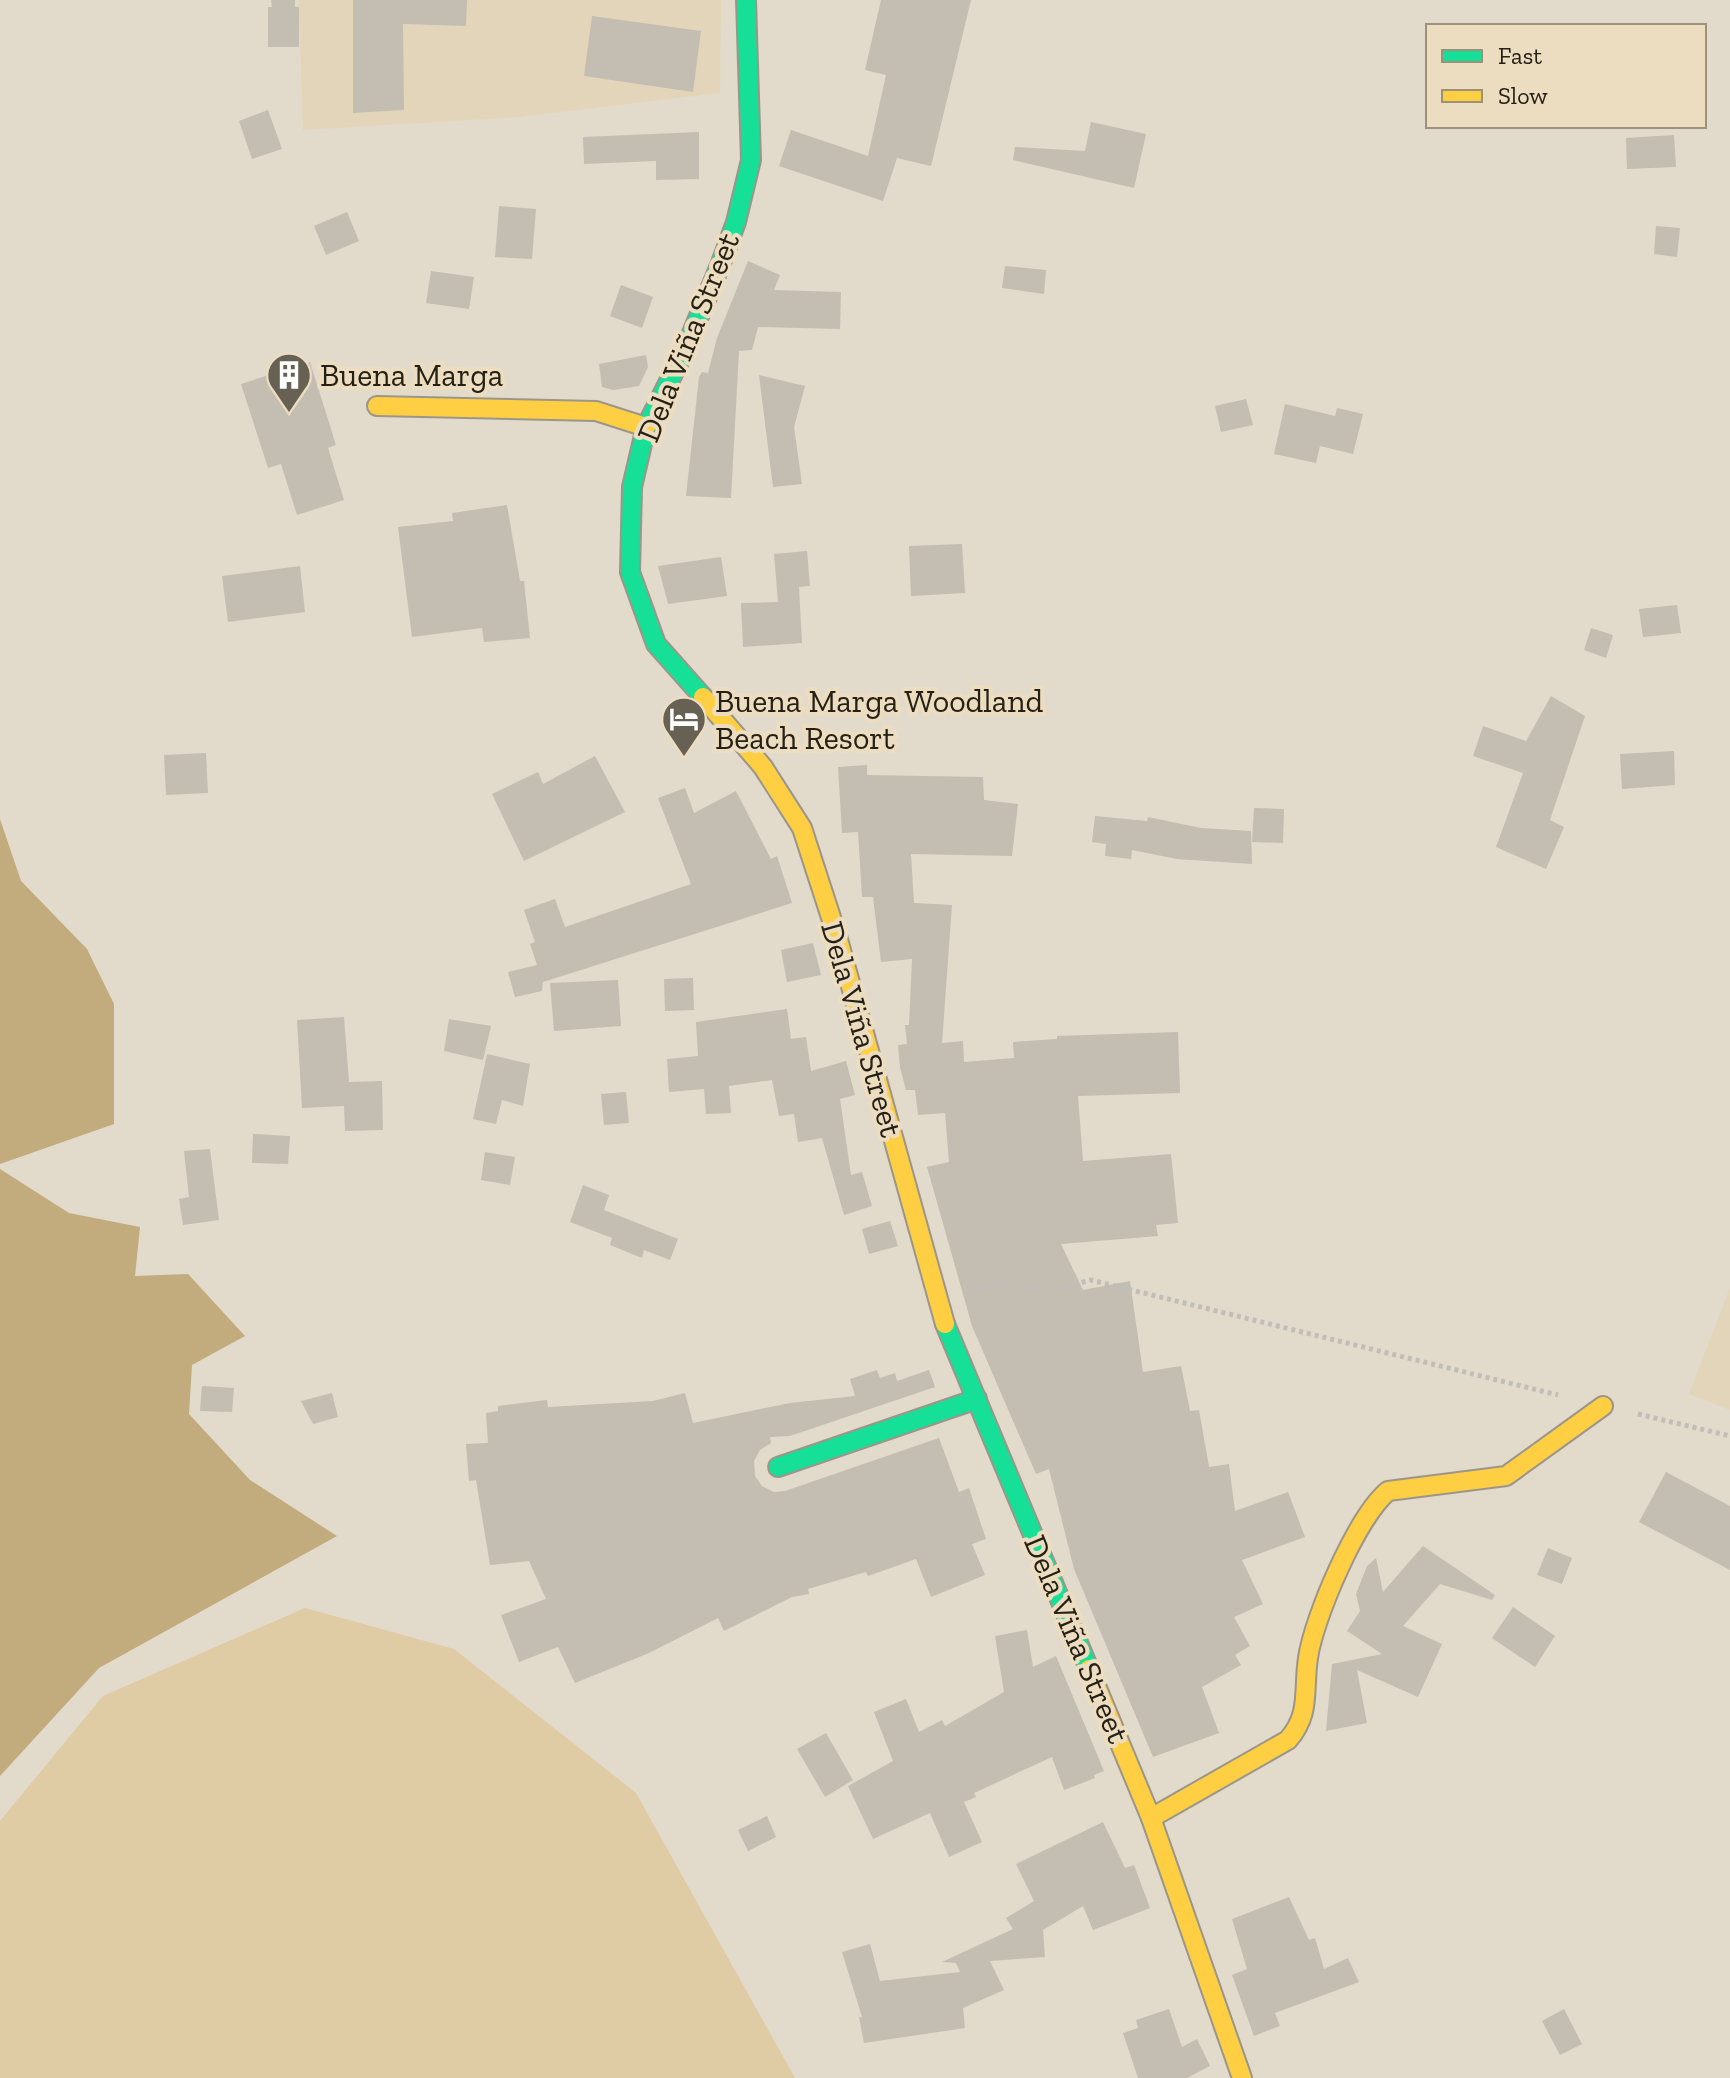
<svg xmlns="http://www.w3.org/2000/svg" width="1730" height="2078" font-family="'Zilla Slab',serif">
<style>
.built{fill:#e3d5ba}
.green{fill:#dfcba4}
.water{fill:#c2ab7c}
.building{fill:#c4bdb1}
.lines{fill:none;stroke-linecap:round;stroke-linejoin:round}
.fast-casing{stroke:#9c968a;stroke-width:22}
.slow-casing{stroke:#9c968a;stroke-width:22}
.path{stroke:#c1beb9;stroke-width:5;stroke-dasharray:4 4;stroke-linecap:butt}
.fast{stroke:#16e098;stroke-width:18}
.slow{stroke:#ffcf43;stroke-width:18}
.labels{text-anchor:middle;stroke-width:8;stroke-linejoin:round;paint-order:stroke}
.street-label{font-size:32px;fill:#252015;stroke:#edddc0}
.poi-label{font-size:32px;fill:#252015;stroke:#edddc0;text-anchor:start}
</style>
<rect width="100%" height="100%" fill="#e2daca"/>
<!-- built -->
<g class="built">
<polygon points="299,0 721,0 720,93 518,117 303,130"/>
<polygon points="1730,1288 1730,1410 1689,1394"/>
</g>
<!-- green -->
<polygon class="green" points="305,1608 454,1649 636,1793 795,2078 0,2078 0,1821 103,1696"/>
<!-- water -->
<g class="water">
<polygon points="0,819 21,881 87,949 114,1004 114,1124 0,1164"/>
<polygon points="0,1169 69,1213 140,1227 135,1276 188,1274 245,1336 192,1365 189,1414 250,1480 337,1536 99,1668 0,1776"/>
</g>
<!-- building -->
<g class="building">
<polygon points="271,0 295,0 295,7 299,7 299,47 268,47 268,7 272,7"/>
<polygon points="353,0 467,0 466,26 403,24 404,110 353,113"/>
<polygon points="881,0 971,0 931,166 897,158 883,201 779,166 791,130 868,156 886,75 865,70"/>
<polygon points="592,16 701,31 693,92 584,76"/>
<polygon points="268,110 282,149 252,159 239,121"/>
<polygon points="1091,122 1146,134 1134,188 1013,160 1015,147 1085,151"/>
<polygon points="699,132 699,179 656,180 656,161 584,164 583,137"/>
<polygon points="1674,135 1676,167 1627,169 1626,138"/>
<polygon points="499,206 536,209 532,259 495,257"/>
<polygon points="347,212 359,241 326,255 314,226"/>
<polygon points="1656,226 1680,228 1677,257 1654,254"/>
<polygon points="748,261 780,275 774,290 841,292 840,329 758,327 752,350 739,351 731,498 686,496 699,377 702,372 708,373 717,338"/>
<polygon points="1005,266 1046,270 1044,294 1002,288"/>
<polygon points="431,271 474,277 469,309 426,303"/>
<polygon points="621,285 653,297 642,328 610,316"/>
<polygon points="646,355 648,367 639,386 613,390 602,387 599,364"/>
<polygon points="310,362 336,445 328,448 344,500 297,515 281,464 268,468 241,384"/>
<polygon points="759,375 805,386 794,427 802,484 773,487"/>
<polygon points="1246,399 1253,425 1221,432 1215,406"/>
<polygon points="1285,404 1335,416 1337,408 1363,414 1353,454 1320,446 1316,463 1274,454"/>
<polygon points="507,505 520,581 524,581 530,638 484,642 482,628 412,637 398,527 453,521 452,513"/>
<polygon points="962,544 965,593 911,596 909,546"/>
<polygon points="807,551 810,586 799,587 802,643 743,647 741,603 778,602 774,554"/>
<polygon points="721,557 727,596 668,604 658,566"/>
<polygon points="300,566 305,612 228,622 222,576"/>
<polygon points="1677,605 1681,633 1643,637 1639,609"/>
<polygon points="1591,628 1613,635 1606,658 1584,650"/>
<polygon points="1551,696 1585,716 1550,820 1564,827 1546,869 1496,847 1523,773 1473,756 1483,726 1526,741"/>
<polygon points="1674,751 1675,785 1622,789 1620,754"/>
<polygon points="206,753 208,793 166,795 164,755"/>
<polygon points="595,756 625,812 524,861 492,794 538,772 543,784"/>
<polygon points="867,765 867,775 983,777 984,800 1018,804 1012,856 911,854 914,903 952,905 942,1043 963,1041 964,1062 1014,1058 1013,1042 1057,1039 1057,1036 1178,1032 1180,1093 1078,1096 1083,1161 1171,1154 1178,1223 1156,1225 1158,1236 1061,1244 1083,1290 1130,1281 1143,1372 1181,1366 1190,1411 1199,1410 1209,1467 1229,1464 1235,1511 1288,1492 1305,1537 1242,1560 1263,1604 1234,1617 1250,1646 1235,1655 1241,1665 1202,1687 1219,1733 1153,1757 1074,1569 1049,1469 1036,1474 972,1326 927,1167 949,1162 945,1113 918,1115 915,1090 906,1090 900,1067 898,1045 907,1044 905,1025 909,1025 912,959 881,962 873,897 862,897 858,832 842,833 838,767"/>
<polygon points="685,788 694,813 736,791 771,859 777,856 792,903 543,982 542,991 515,997 508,972 537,965 530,944 535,942 524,910 555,899 565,927 691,884 658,798"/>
<polygon points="1254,808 1284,809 1283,843 1252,842"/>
<polygon points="1095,816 1147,821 1148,817 1201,828 1251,831 1252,864 1177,859 1132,850 1131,859 1105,856 1106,844 1092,842"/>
<polygon points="813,943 821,975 787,982 781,950"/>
<polygon points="693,978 694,1010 665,1011 664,979"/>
<polygon points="618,980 621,1026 554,1031 550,983"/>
<polygon points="787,1009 791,1039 806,1037 811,1071 846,1061 855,1095 840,1099 851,1175 862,1172 872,1206 844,1215 822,1138 798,1142 794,1114 779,1116 772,1080 729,1086 731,1113 706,1114 704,1089 669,1092 667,1059 698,1056 696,1022"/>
<polygon points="344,1017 349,1082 382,1081 383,1130 345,1131 344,1106 302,1108 297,1020"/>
<polygon points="449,1019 491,1026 483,1060 444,1051"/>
<polygon points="487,1054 530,1064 523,1106 502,1100 496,1124 473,1119"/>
<polygon points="626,1092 629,1123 604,1125 601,1094"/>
<polygon points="253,1134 290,1136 288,1164 252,1163"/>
<polygon points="210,1149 219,1220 183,1225 179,1199 189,1197 184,1151"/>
<polygon points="485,1152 515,1157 510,1185 481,1180"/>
<polygon points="583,1185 609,1195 604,1210 678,1239 670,1260 644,1250 642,1258 610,1245 612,1238 570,1222"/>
<polygon points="890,1221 898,1246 869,1254 862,1229"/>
<polygon points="877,1370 880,1378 895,1373 897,1381 929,1370 935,1387 790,1436 770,1437 771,1443 760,1450 754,1461 755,1476 762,1486 774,1492 785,1491 939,1438 959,1492 969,1488 986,1539 972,1544 985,1575 931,1597 916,1559 868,1576 866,1572 808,1589 809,1594 792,1597 724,1631 718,1618 649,1653 575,1683 558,1647 519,1662 501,1615 546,1599 529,1561 490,1565 476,1480 469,1481 466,1444 488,1443 486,1413 498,1411 498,1406 547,1400 548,1407 653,1401 685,1393 693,1423 790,1403 855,1396 850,1379"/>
<polygon points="202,1386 234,1388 232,1412 200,1411"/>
<polygon points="332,1393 338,1417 313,1424 301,1401"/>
<polygon points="1666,1472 1730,1506 1730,1570 1639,1522"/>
<polygon points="1423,1546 1495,1595 1492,1600 1440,1584 1403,1626 1442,1644 1418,1697 1357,1670 1367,1723 1326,1731 1332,1664 1382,1654 1347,1631 1360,1611 1356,1594 1367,1566 1376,1558 1383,1592"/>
<polygon points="1548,1548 1572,1558 1562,1584 1537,1575"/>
<polygon points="1513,1607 1555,1636 1535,1667 1492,1638"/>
<polygon points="1027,1630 1033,1667 1056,1656 1104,1771 1094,1775 1095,1778 1064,1790 1052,1757 974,1793 976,1797 964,1802 982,1842 949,1857 930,1813 873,1839 848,1786 893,1761 874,1712 906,1699 919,1732 942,1720 945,1726 1004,1692 995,1636"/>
<polygon points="826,1733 853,1780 825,1797 797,1749"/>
<polygon points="767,1816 776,1837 748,1851 738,1830"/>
<polygon points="1103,1822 1125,1868 1134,1865 1150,1908 1093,1930 1083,1906 1043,1930 1045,1957 990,1961 1004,1990 963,2008 965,2028 864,2043 859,2017 862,2017 842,1952 870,1944 880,1981 960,1972 956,1963 942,1962 1013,1929 1006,1918 1034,1901 1016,1864"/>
<polygon points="1289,1897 1309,1940 1315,1938 1324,1969 1348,1958 1359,1982 1275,2013 1280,2026 1254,2036 1232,1975 1247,1969 1232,1919"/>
<polygon points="1169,2009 1182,2047 1197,2039 1210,2066 1187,2078 1138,2078 1123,2033 1138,2028 1136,2020"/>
<polygon points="1564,2009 1582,2044 1560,2055 1542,2021"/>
</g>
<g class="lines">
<!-- fast casing -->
<g class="fast-casing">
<g id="fast">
<polyline points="703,697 656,644 630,572 632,487 646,427 685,350 721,263 736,222 751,160 746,0"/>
<polyline points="945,1324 1089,1669"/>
<polyline points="778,1467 977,1399"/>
</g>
</g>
<!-- slow casing -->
<g class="slow-casing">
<g id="slow">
<polyline points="377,406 596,411 646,427"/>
<polyline points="703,697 763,767 802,828 837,936 945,1324"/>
<polyline points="1089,1669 1151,1818 1242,2078"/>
<path d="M 1151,1818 L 1288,1740 C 1311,1714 1303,1691 1308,1658 C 1314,1617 1357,1517 1388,1491 L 1506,1476 L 1603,1406"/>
</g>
</g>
<!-- path -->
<g class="path">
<polyline points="971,1288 1008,1285 1053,1290 1091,1280 1558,1395"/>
<polyline points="1638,1414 1730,1436"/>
</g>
<!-- fast -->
<use href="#fast" class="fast"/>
<!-- slow -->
<use href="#slow" class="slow"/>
</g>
<!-- icons -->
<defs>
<g id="building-pin" transform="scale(2.3)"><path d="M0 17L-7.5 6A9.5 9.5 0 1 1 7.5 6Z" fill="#676154" stroke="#edddc0"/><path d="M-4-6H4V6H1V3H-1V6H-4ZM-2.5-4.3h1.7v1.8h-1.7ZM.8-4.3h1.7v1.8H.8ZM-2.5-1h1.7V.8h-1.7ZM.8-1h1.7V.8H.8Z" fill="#fff"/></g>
<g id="hotel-pin" transform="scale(2.3)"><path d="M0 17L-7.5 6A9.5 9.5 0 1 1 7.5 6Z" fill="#676154" stroke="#edddc0"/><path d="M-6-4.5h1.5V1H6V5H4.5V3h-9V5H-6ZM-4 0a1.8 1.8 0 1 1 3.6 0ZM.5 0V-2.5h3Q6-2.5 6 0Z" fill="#fff"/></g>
</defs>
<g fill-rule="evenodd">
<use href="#building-pin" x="289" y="375"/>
<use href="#hotel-pin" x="684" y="719"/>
</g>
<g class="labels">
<!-- street labels -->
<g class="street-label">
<text transform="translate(688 337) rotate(-68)" y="11">Dela Viña Street</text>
<text transform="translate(862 1029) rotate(74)" y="11">Dela Viña Street</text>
<text transform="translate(1077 1639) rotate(67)" y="11">Dela Viña Street</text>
</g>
<!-- poi labels -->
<g class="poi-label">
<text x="320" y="386">Buena Marga</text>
<text x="715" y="712">Buena Marga Woodland<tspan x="715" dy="37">Beach Resort</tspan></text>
</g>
</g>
<!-- legend -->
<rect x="1426" y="24" width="280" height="104" fill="#edddc0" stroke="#9d917c" stroke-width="2"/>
<rect x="1442" y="50" width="40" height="12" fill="#16e098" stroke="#9d917c" stroke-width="2"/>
<text x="1498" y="64" font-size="24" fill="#252015">Fast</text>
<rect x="1442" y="90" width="40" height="12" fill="#ffcf43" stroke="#9d917c" stroke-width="2"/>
<text x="1498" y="104" font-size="24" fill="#252015">Slow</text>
</svg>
